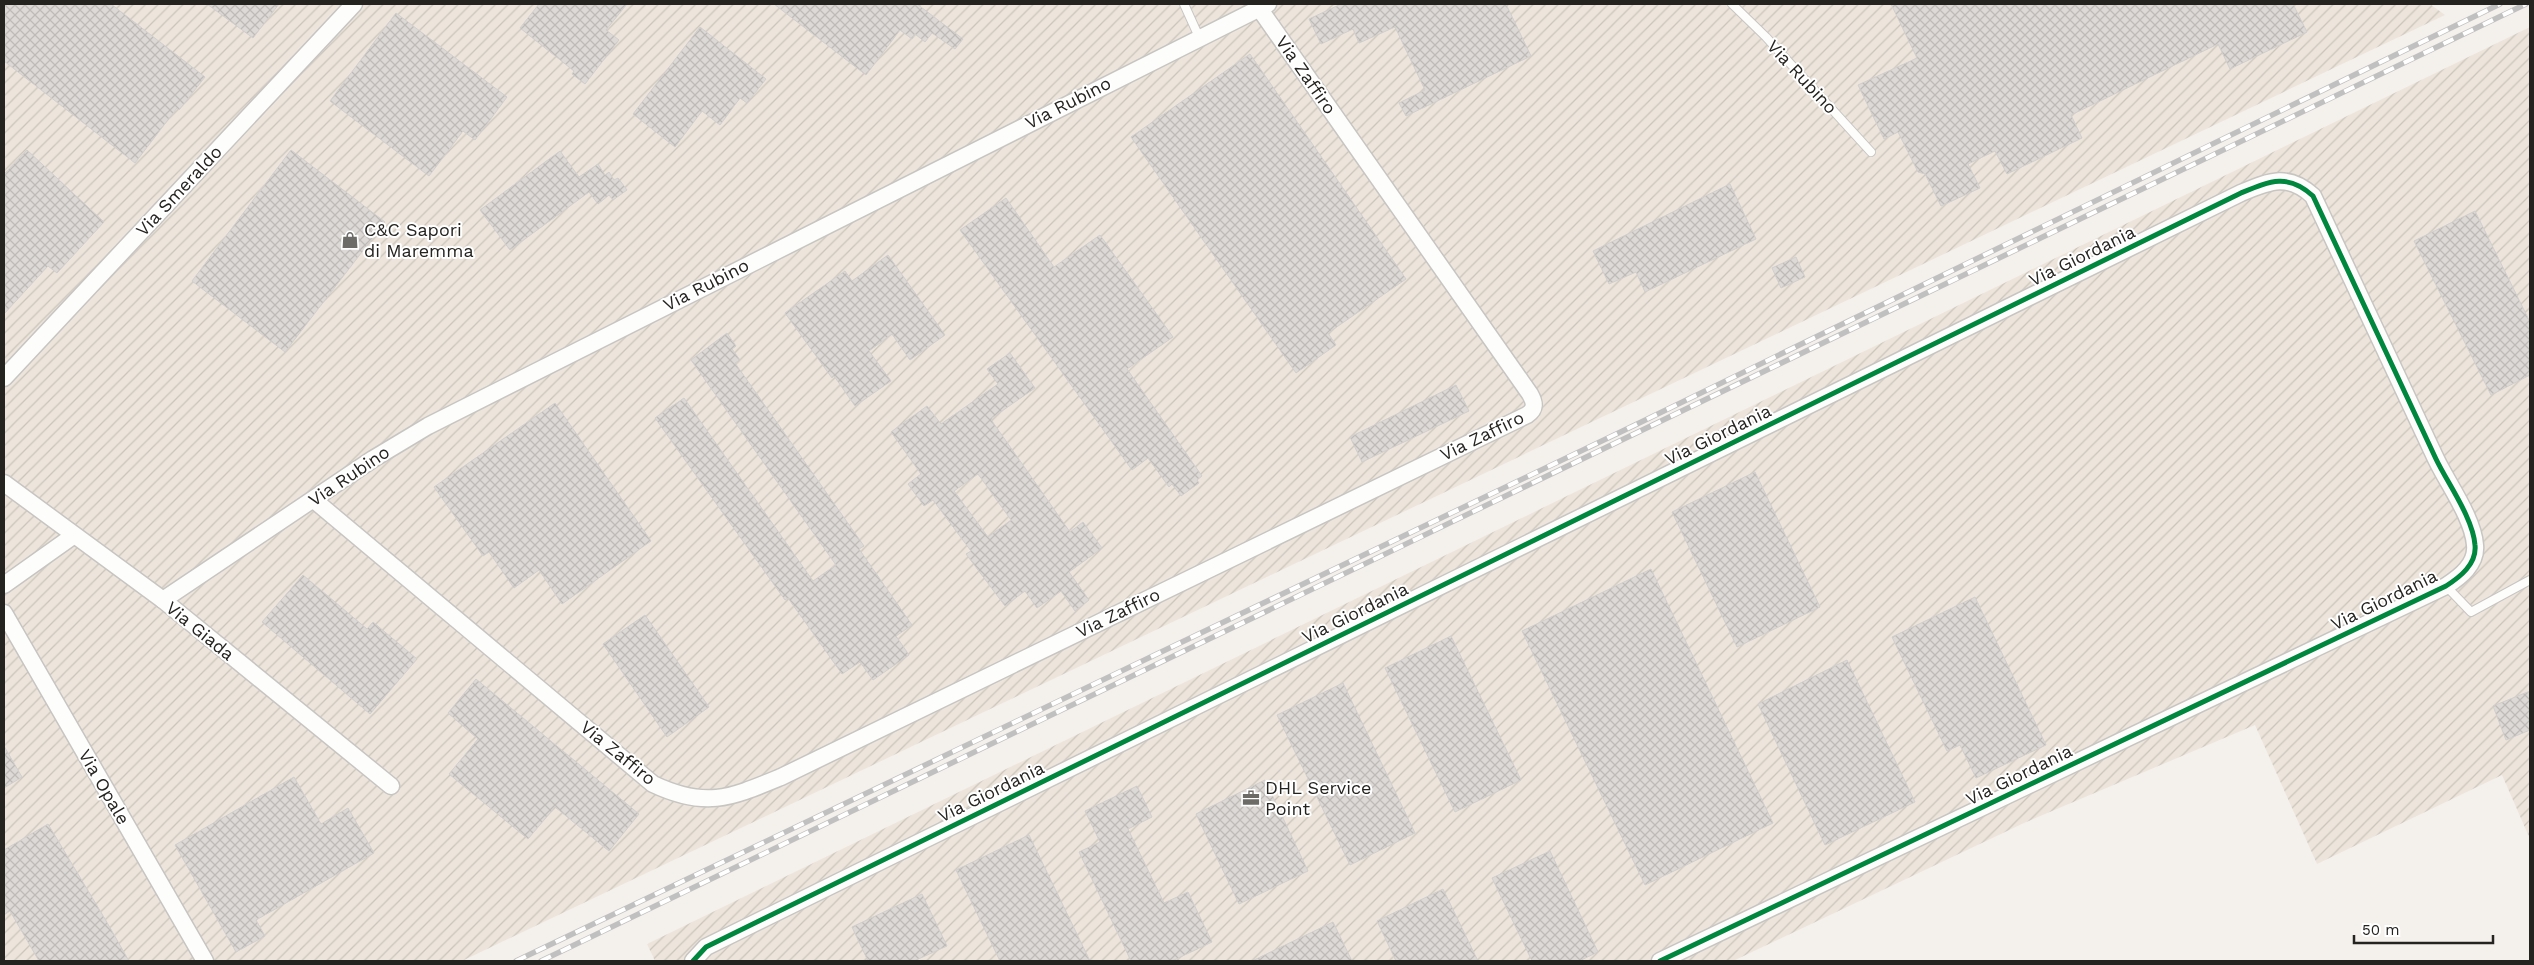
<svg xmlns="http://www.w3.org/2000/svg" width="2534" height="965" font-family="'Work Sans',sans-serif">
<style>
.industrial{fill:url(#industrial-furrows)}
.building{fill:url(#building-cross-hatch);stroke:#d1cecc;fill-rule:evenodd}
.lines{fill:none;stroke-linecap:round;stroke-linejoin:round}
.lane-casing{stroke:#c7c5c2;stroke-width:10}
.street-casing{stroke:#c7c5c2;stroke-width:19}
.lane{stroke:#fdfdfc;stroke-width:8}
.street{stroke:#fdfdfc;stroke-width:16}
.rail-casing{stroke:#c1c0c0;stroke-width:5.5}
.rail{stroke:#fff;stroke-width:4;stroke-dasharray:11;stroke-linecap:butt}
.cycleway-casing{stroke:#fff;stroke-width:8}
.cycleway{stroke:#00873e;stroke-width:5}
.labels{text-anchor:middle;stroke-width:4;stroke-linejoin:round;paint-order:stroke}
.street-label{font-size:18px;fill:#252320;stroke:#fff}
.poi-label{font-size:18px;fill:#252320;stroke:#fff;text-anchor:start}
</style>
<defs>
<pattern id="industrial-furrows" width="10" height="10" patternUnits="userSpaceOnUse" patternTransform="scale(1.25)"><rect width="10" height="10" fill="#ede5db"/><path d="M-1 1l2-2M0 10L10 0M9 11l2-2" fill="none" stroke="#cbc4bc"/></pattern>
<pattern id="building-cross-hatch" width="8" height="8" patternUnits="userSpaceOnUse" patternTransform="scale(1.25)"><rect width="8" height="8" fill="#dcd9d6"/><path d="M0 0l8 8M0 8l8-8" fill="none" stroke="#bdbab7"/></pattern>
</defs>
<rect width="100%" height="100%" fill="#f4f0ec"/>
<!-- industrial -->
<g class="industrial">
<polygon points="4,4 2430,4 2445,15 462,961 4,961"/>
<polygon points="2530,27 2530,839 2502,775 2317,864 2255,725 2024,823 1733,961 655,961 647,944"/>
</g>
<!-- building -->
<g class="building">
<polygon points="4,4 111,4 205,77 179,110 177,108 135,163 4,61"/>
<polygon points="207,4 279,4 253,38"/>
<polygon points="539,4 627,4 606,30 619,40 585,84 572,74 574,71 520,28"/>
<polygon points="774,4 917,4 963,39 955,49 932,33 925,42 915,34 912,39 900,30 866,75"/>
<polygon points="1341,4 1506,4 1531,56 1406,116 1399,103 1425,90 1395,27 1359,43 1353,29 1321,44 1309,19"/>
<polygon points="1891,4 2293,4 2307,32 2230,69 2218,44 2071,115 2082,138 2007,174 1995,151 1968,164 1980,188 1941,206 1925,174 1918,172 1898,132 1884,139 1858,85 1917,58"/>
<polygon points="396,13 507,97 475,140 463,131 429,176 330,101"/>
<polygon points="700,27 766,79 747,103 740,98 720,125 702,111 675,147 633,114"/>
<polygon points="1250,54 1406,279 1328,333 1336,345 1296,373 1131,137"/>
<polygon points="27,150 104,222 57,273 48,266 4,314 4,174"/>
<polygon points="291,150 385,222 285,352 192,281"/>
<polygon points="560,151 579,177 598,164 605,175 609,172 614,180 618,178 627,190 613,200 609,195 598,204 589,192 510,250 480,210"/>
<polygon points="1730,184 1756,239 1645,292 1636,272 1609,284 1593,251"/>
<polygon points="1006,198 1054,267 1100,235 1173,337 1127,369 1202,476 1197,480 1199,483 1181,496 1172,484 1169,487 1148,458 1132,470 960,230"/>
<polygon points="2475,211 2530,322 2530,375 2491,395 2414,241"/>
<polygon points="888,255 945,335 910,360 892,334 869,351 891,381 855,406 834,376 832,378 785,313 845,271 852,281"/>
<polygon points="1796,257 1805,277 1781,288 1772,268"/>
<polygon points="727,333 736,346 732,349 740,360 735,363 864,546 859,549 912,625 896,636 909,655 873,680 860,662 842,674 788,598 785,600 655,418 684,398 813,581 836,565 691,360"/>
<path d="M 1010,353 L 1035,388 L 992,418 L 992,421 L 1070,532 L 1083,522 L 1102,548 L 1069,572 L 1089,600 L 1075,611 L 1061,591 L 1037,608 L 1025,591 L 1005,606 L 966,554 L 971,551 L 933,500 L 924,506 L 908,484 L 921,474 L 891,432 L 927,406 L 941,424 L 998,384 L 987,369 ZM 978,474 L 1011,520 L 988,537 L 954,491 Z"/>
<polygon points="1456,385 1469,411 1362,462 1350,437"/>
<polygon points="555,403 651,541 562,604 539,570 514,588 489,552 483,556 434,487"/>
<polygon points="1755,472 1820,607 1737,647 1672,512"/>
<polygon points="1651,569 1773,823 1645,885 1522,631"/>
<polygon points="303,575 367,629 373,622 417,659 370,714 262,622"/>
<polygon points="1975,597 2046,745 1976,778 1960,745 1947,751 1892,637"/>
<polygon points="645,615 709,707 667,737 603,644"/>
<polygon points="1451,636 1521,780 1455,812 1385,668"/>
<polygon points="1847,660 1915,802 1825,845 1758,704"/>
<polygon points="476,679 639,814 609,851 555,807 528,839 449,774 478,739 448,713"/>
<polygon points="1343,683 1415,833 1350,865 1277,715"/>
<polygon points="2530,691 2530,730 2506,740 2493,706"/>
<polygon points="4,746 22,777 4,788"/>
<polygon points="294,777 321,824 348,808 374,853 256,920 265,936 236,952 175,845"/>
<polygon points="1265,780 1308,871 1239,904 1196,814"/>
<polygon points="1137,786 1152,817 1128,829 1164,903 1188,892 1212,942 1172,961 1131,961 1079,852 1100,842 1085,811"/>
<polygon points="48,824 105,919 129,961 39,961 10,911 4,915 4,850"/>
<polygon points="1029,835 1090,961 1000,961 956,870"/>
<polygon points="1550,851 1598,952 1579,961 1532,961 1492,878"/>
<polygon points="1443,889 1478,961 1396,961 1377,921"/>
<polygon points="922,894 947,946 914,961 868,961 852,927"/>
<polygon points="1333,922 1352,961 1252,961"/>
</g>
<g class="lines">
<!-- lane casing -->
<g class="lane-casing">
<g id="lane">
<polyline points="1184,4 1199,37"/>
<polyline points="1732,4 1766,37 1871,152"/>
<polyline points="2446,586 2471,612 2530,580"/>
</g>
</g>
<!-- street casing -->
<g class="street-casing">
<g id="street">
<polyline points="4,378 354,4"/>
<polyline points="4,483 163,600 391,786"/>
<path d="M 314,500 L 653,784 C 706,809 730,798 781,777 L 1527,415 C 1536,409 1535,403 1530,394 L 1259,8"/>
<polyline points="4,585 73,536"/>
<polyline points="163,600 373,459 428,426 1268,4"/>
<polyline points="4,613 205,961"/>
<path d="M 693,961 L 706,947 L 2241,193 C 2270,181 2288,173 2313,196 C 2354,284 2395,371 2436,459 C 2448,484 2473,518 2475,545 C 2477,564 2460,577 2446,586 L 1660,961"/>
</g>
</g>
<!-- lane -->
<use href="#lane" class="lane"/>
<!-- street -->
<use href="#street" class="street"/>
<!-- rail casing -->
<g class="rail-casing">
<g id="rail">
<polyline points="516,961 1633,426 2500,4"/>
<polyline points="541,961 2526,4"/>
</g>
</g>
<!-- rail -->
<use href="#rail" class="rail"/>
<!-- cycleway casing -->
<g class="cycleway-casing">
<path id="cycleway" d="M 693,961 L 706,947 L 2241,193 C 2270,181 2288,173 2313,196 C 2354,284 2395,371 2436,459 C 2448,484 2473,518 2475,545 C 2477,564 2460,577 2446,586 L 1660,961"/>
</g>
<!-- cycleway -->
<use href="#cycleway" class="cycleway"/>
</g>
<!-- icons -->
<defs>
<g id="shop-bare" transform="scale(1.35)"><path d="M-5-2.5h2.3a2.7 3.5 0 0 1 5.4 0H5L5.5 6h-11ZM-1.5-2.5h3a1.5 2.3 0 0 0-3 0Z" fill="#6d6b67" stroke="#fff" stroke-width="2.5" paint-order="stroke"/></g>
<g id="office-bare" transform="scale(1.35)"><path d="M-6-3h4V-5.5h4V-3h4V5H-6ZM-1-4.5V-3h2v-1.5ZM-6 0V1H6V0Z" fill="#6d6b67" stroke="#fff" stroke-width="2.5" paint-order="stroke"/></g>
</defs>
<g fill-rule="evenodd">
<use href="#shop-bare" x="350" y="240"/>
<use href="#office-bare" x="1251" y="798"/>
</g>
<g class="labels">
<!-- street labels -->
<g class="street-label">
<text transform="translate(1306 75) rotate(55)" y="6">Via Zaffiro</text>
<text transform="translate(1802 77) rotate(47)" y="6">Via Rubino</text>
<text transform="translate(1068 103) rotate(-27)" y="6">Via Rubino</text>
<text transform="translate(179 191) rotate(-47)" y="6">Via Smeraldo</text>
<text transform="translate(2082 256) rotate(-26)" y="6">Via Giordania</text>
<text transform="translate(706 285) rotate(-27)" y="6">Via Rubino</text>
<text transform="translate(1718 435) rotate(-26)" y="6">Via Giordania</text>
<text transform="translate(1482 436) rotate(-26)" y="6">Via Zaffiro</text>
<text transform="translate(349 476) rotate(-34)" y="6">Via Rubino</text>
<text transform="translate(2384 600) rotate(-26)" y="6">Via Giordania</text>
<text transform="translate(1118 613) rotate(-26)" y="6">Via Zaffiro</text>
<text transform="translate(1355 613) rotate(-26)" y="6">Via Giordania</text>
<text transform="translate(200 631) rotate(39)" y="6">Via Giada</text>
<text transform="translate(618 753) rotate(39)" y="6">Via Zaffiro</text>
<text transform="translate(2019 775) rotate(-26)" y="6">Via Giordania</text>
<text transform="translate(104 787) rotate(60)" y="6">Via Opale</text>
<text transform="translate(991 792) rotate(-26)" y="6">Via Giordania</text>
</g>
<!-- poi labels -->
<g class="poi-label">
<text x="364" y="236">C&amp;C Sapori<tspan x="364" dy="21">di Maremma</tspan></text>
<text x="1265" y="794">DHL Service<tspan x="1265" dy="21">Point</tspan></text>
</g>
</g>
<!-- border -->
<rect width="2534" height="965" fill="none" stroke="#252320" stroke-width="10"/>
<!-- scale -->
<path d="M2354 935v8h139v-8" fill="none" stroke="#252320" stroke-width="2.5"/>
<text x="2362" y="935" font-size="15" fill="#252320" stroke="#ffffff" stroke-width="4" paint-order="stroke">50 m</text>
</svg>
